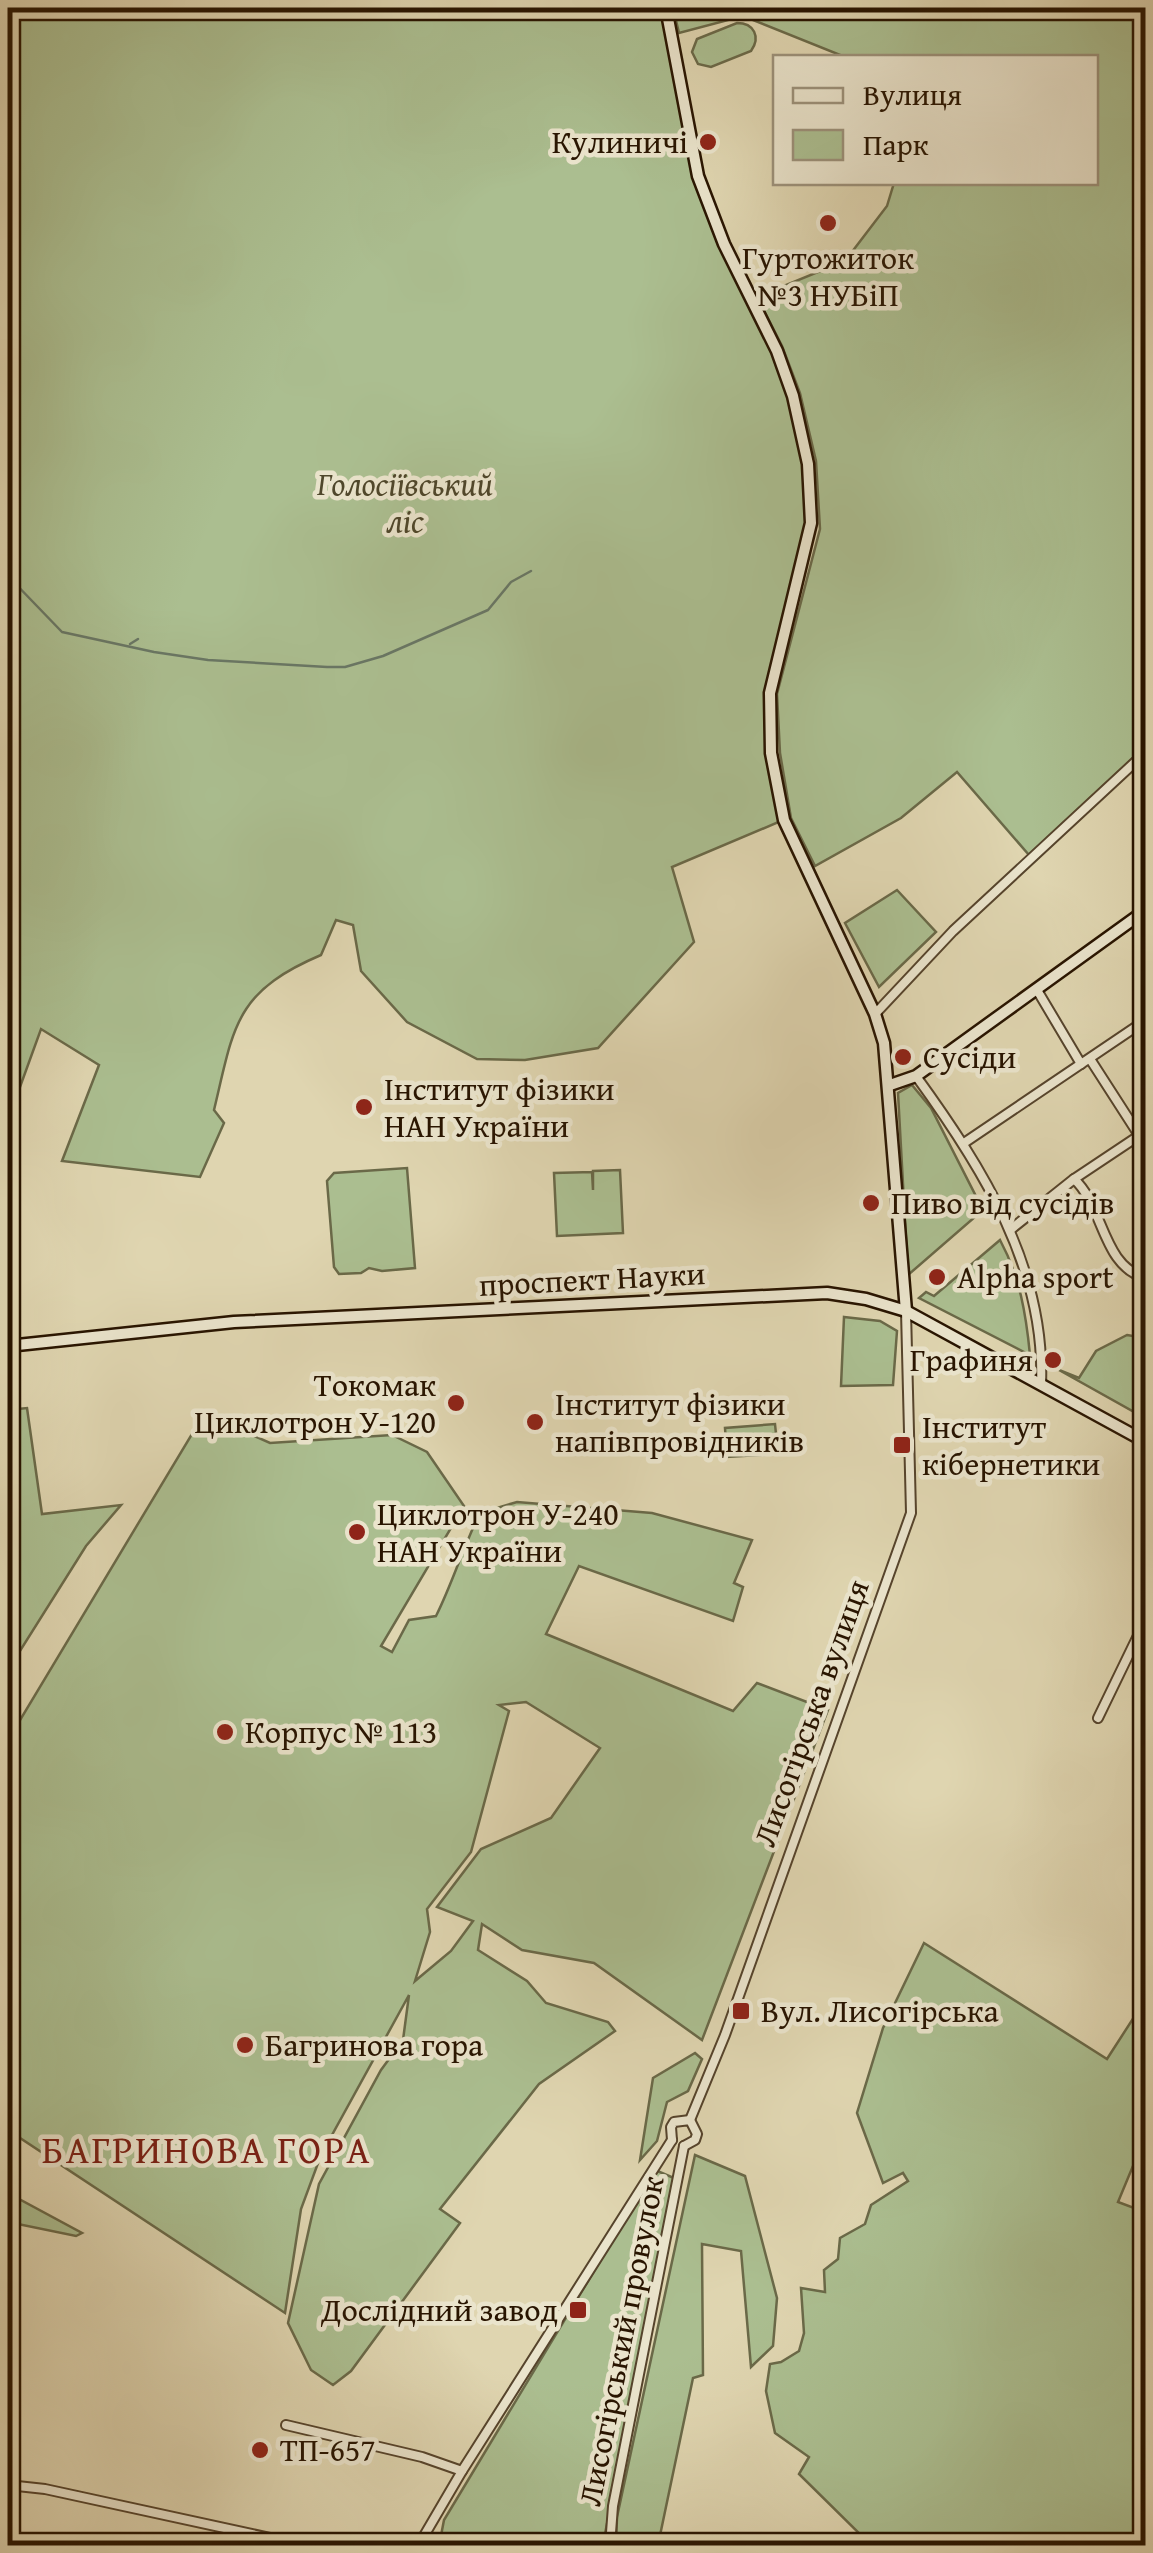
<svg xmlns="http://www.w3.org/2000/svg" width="1153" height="2553" font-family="'Gentium Book Plus',serif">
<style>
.green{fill:#abbe90;stroke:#6a6948;stroke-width:2.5;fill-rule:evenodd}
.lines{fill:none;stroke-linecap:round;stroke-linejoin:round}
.stream{stroke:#697765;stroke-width:2.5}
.street-casing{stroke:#56442c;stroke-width:12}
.secondary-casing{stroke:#281400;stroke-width:15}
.street{stroke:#eae4cc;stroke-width:8}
.secondary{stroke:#eae4cc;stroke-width:10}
.poi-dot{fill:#8f2418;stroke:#eae4cc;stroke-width:4}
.labels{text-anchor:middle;stroke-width:9;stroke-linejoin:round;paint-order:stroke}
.poi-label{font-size:32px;fill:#281400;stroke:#eae4cc;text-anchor:start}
.park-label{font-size:32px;font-style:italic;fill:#4f472b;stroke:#eae4cc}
.street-label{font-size:32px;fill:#281400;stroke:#eae4cc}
.quarter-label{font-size:38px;letter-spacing:2.5px;fill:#7a1f14;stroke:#eae4cc}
</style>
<rect width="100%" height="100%" fill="#dfd5b0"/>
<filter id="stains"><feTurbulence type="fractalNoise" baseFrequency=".002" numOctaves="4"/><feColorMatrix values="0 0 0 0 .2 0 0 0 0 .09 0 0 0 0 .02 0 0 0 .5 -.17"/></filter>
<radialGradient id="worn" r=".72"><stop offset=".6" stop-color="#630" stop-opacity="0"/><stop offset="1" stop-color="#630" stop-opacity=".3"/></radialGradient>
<!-- green -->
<g class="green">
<path d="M 8,8 L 662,8 L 695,177 L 774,352 L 791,396 L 805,465 L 809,523 L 767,692 L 781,821 L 672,867 L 694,942 L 598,1048 L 525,1060 L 477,1059 L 407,1022 L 361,971 L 353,925 L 336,920 L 321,955 C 234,992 234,1027 214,1110 L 224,1123 L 200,1177 L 62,1161 L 99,1065 L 41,1029 L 8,1120 Z"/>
<polygon points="673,8 1145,8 1145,747 1029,855 957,772 901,818 815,866 791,818 780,753 777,694 820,529 816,461 800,393 782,346 757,297 845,261 887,206 894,183 1096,182 1096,58 845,57 743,16 679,33"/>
<path d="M 737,23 C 754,23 761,37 751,51 L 711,67 L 698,64 L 692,52 L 697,39 Z"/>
<polygon points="897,890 936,932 879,987 845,923"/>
<polygon points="912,1085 931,1108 983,1210 908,1275 898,1093"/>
<polygon points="407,1168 415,1268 382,1271 369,1268 361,1273 339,1274 334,1267 327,1181 334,1173"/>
<polygon points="620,1170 623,1233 557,1236 554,1173 592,1172 593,1190 593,1171"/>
<path d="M 1000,1240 C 1020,1277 1026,1314 1030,1355 L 919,1298 L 926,1292 L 934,1296 Z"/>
<polygon points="844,1317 880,1321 897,1331 893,1385 841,1386"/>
<polygon points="1127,1335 1145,1338 1145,1418 1059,1370 1079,1378 1096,1351"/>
<polygon points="27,1408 42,1514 121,1505 86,1546 8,1670 8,1517 16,1510 8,1466 8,1410"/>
<path d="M 204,1414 L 270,1443 L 392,1435 L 427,1452 L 464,1506 L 381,1646 L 392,1652 L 409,1620 L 436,1616 C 453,1582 463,1547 480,1513 L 517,1502 L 652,1513 L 752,1540 L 734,1583 L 743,1587 L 733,1621 L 579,1566 L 546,1634 L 733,1711 L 757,1683 L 828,1710 L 702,2040 L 594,1963 L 522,1950 L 482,1924 L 478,1950 L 527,1981 L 546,2003 L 608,2022 L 615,2031 L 539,2084 L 440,2209 L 460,2223 L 351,2371 L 333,2385 L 311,2370 L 288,2323 L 319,2184 L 381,2070 L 403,2040 L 409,1995 L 321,2155 L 301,2209 L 285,2313 L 8,2130 L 8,1740 ZM 526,1702 L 600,1748 L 551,1818 L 481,1849 L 437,1907 L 473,1921 L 451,1951 L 415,1981 L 430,1932 L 427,1909 L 471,1852 L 509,1711 L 499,1705 Z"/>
<polygon points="775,1424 778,1454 727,1457 725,1428"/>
<polygon points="924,1943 1107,2059 1145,2000 1145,2137 1118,2202 1145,2212 1145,2545 871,2545 799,2474 809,2457 775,2433 766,2391 770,2364 781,2362 799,2351 804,2333 801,2288 825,2292 824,2270 838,2259 840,2238 865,2224 871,2205 908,2181 903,2173 883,2183 857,2113 883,2028"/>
<polygon points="695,2053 702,2059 688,2091 667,2102 657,2141 640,2160 653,2078"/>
<polygon points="695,2155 745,2176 777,2298 773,2346 751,2367 741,2251 702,2244 703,2375 693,2378 658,2545 616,2545 617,2517"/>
<polygon points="655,2170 674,2178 605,2534 518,2545 439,2546 444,2520"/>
<polygon points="8,2192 8,2193 82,2233 76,2236 8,2222"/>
</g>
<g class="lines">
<!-- stream -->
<g class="stream">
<polyline points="8,576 62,632 154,652 208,660 327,667 345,667 383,656 488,610 511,582 531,571"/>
<polyline points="130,644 138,639"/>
</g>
<!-- street casing -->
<g class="street-casing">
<g id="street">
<polyline points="1037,990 1081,1064"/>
<polyline points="875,1014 953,931 1146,752"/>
<polyline points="1090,1059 1146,1146"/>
<path d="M 916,1076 C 982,1167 1046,1268 1041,1385"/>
<polyline points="964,1143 1146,1020"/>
<path d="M 1074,1179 C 1104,1206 1102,1267 1146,1278"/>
<polyline points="1010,1230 1074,1179 1146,1131"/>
<polyline points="1098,1718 1146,1619"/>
<polyline points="690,2120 725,2035 911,1513 906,1311"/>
<polyline points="672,2140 671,2127 674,2122 690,2120 697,2134 695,2140 684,2146"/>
<polyline points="286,2425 422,2457 462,2471"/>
<polyline points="8,2485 45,2489 307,2546"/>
<polyline points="421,2541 462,2471 672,2140"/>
<polyline points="410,2546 418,2541 429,2546"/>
<polyline points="610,2546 613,2506 684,2146"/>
</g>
</g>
<!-- secondary casing -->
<g class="secondary-casing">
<g id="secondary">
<polyline points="666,8 698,176 724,244 777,351 793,396 808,464 811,523 770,693 771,753 784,820 875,1014 884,1043 906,1311"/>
<polyline points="890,1085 916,1076 1146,910"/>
<polyline points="8,1346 234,1322 827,1293 866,1299 906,1311 1146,1442"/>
</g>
</g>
<!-- street -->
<use href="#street" class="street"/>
<!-- secondary -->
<use href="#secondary" class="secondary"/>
</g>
<!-- markers -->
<g class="poi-dot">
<circle cx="708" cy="142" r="10"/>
<circle cx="828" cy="223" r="10"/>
<circle cx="903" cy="1057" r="10"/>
<circle cx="364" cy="1107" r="10"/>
<circle cx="871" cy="1203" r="10"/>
<circle cx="937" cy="1277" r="10"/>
<circle cx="1053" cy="1360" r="10"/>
<circle cx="456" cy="1403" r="10"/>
<circle cx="535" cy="1422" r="10"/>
<rect x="892" y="1435" width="20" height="20" rx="5"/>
<circle cx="357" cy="1532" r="10"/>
<circle cx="225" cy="1732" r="10"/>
<rect x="731" y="2001" width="20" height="20" rx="5"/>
<circle cx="245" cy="2045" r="10"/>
<rect x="568" y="2300" width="20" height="20" rx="5"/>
<circle cx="260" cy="2450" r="10"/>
</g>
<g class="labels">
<!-- poi labels -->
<g class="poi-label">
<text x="688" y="153" text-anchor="end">Кулиничі</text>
<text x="828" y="269" text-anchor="middle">Гуртожиток<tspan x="828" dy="37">№3 НУБіП</tspan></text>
<text x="923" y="1068">Сусіди</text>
<text x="384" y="1100">Інститут фізики<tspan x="384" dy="37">НАН України</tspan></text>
<text x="891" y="1214">Пиво від сусідів</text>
<text x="957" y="1288">Alpha sport</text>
<text x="1033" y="1371" text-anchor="end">Графиня</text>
<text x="436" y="1396" text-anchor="end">Токомак<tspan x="436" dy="37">Циклотрон У-120</tspan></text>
<text x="555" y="1415">Інститут фізики<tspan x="555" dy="37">напівпровідників</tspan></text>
<text x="922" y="1438">Інститут<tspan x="922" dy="37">кібернетики</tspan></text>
<text x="377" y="1525">Циклотрон У-240<tspan x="377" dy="37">НАН України</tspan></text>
<text x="245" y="1743">Корпус № 113</text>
<text x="761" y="2022">Вул. Лисогірська</text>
<text x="265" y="2056">Багринова гора</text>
<text x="558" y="2321" text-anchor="end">Дослідний завод</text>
<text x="280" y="2461">ТП-657</text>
</g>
<!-- park labels -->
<g class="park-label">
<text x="405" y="495">Голосіївський<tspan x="405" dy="37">ліс</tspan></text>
</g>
<!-- street labels -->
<g class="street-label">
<text transform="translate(592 1279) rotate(-3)" y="11">проспект Науки</text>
<text transform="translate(811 1713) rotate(-70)" y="11">Лисогірська вулиця</text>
<text transform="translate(621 2341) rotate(-79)" y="11">Лисогірський провулок</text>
</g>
<!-- quarter labels -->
<g class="quarter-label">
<text x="207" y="2163">БАГРИНОВА ГОРА</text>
</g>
</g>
<!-- margin -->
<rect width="1153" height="2553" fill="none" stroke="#dfd5b0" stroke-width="40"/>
<rect x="10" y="10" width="1133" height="2533" fill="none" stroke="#281400" stroke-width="5"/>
<rect x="20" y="20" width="1113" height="2513" fill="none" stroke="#281400" stroke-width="2.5"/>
<!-- legend -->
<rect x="773" y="55" width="325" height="130" fill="#eae4cc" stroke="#9c917a" stroke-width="2.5"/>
<rect x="793" y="88" width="50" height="15" fill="#eae4cc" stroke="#9c917a" stroke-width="2.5"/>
<text x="863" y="105" font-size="30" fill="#281400">Вулиця</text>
<rect x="793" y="130" width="50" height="30" fill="#abbe90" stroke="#9c917a" stroke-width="2.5"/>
<text x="863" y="155" font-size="30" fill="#281400">Парк</text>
<rect width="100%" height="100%" filter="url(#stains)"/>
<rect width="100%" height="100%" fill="url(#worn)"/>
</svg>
